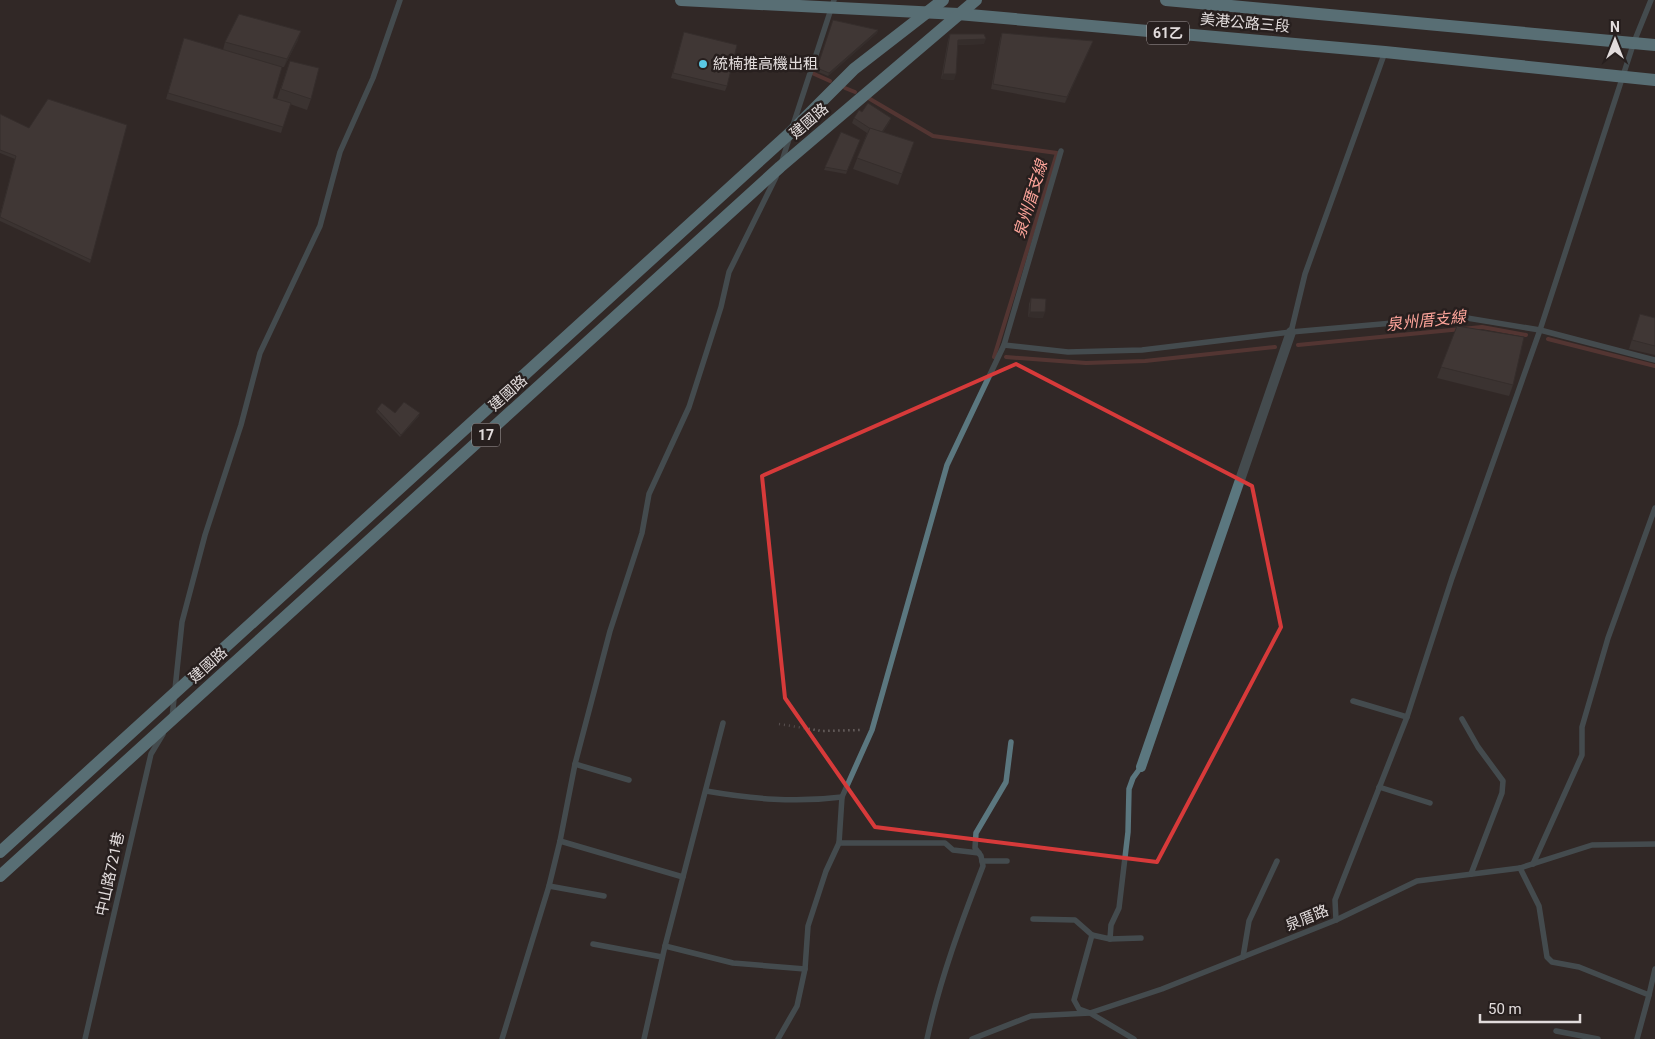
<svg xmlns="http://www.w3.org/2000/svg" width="1655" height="1039" font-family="Roboto,'Noto Sans TC',sans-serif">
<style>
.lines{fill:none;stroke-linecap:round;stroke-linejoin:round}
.stream{stroke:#7d4641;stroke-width:4}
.path{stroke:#847d7c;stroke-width:2.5;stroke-dasharray:1 4;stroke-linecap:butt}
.service{stroke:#5b777f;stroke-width:5.5}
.minor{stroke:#5b777f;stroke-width:10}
.primary{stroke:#88c3d3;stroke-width:12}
.wall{fill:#47403e}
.shaded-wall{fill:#3a3432}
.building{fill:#534a48;stroke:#3a3432}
.marked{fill:none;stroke:#d73a3a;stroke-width:4;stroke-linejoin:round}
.poi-dot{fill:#59c8e4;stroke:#271f1e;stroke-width:2}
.labels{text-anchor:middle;stroke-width:5;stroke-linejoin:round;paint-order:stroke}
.shield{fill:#271f1e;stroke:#aaa3a3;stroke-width:1}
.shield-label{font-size:14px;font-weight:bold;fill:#e2dcdc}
.street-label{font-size:15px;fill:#e2dcdc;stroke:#271f1e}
.poi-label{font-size:15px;fill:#e2dcdc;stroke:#271f1e;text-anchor:start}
.water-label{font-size:16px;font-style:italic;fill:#fda49a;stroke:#271f1e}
</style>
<rect width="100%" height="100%" fill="#312827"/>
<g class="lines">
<!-- stream -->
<g class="stream">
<polyline points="813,71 812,73 830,81"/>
<polyline points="845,88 855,92"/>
<polyline points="870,99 933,136 1057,153 994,357"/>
<polyline points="1548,339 1655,366"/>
<polyline points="1298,345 1482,327 1526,335"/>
<polyline points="1006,357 1086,363 1145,361 1275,347"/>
</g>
<!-- path -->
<polyline class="path" points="779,724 822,731 862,730"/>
<!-- service -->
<g class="service">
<polyline points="793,125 834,0"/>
<polyline points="782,161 789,139"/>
<polyline points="1291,332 1305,274 1385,52"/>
<polyline points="1004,345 1068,352 1142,350 1291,332 1461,317 1540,330 1655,360"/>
<polyline points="1353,701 1407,717"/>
<polyline points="172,718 182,622 205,535 241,425 260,353 320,226 340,152 373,78 400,0"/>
<polyline points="1462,719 1478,747 1503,781 1502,793 1471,874"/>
<polyline points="575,764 629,780"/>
<polyline points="1379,787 1430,803"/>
<path d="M 706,791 C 753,799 795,803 842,797"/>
<polyline points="560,841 683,877"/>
<polyline points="839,843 945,843 953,850 979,853"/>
<polyline points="982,861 1007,861"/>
<polyline points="1533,864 1582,755 1582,727 1608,638 1655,508"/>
<polyline points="1520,868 1539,906 1547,957 1552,962 1579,967 1649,995 1637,1039"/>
<polyline points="549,886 604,896"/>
<polyline points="1033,919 1075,920 1092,935"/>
<polyline points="1336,920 1335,900 1407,717 1452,578 1540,330 1634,42 1651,0"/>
<polyline points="1110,939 1141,938"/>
<polyline points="593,944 662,957"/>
<polyline points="665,946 733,963 805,969"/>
<polyline points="1243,957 1249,921 1277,861"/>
<polyline points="1649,995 1655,969"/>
<polyline points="1556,1031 1598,1039"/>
<polyline points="85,1039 151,754 163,734"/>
<polyline points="502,1039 549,886 560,841 575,764 610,631 642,533 649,494 689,407 721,307 729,272 776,177"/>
<polyline points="644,1039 665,946 723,723"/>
<polyline points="778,1039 797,1006 805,969 808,926 826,871 839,843 842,797 872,730 947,465 1004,345 1061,151"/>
<path d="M 927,1039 C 940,979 961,923 983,866 L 981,856 L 975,848 L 976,833 L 1006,782 L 1011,742"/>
<polyline points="972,1039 1031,1016 1090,1013 1162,989 1336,920 1417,881 1520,868 1592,845 1655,844"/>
<polyline points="1134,1039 1090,1013 1079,1009 1074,1000 1092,935 1110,939 1111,925 1119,908 1128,832 1129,789 1133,778 1141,767"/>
</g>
<!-- minor -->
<polyline class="minor" points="1141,767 1291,332"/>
<!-- primary -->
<g class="primary">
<polyline points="681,0 958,14 1385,52 1655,80"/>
<polyline points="1166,0 1655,45"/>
<polyline points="0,852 790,133 854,69 943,0"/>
<polyline points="0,876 780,167 976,0"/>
</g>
</g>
<!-- wall -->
<g class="wall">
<polygon points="833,20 878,30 877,33 828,76 816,71"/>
<polygon points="684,32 727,86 725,91 671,78"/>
<polygon points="1002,33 1093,41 1065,103 991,89 1000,39"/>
<polygon points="950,34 984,44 957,45 954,80 941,79 948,40"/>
<polygon points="298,40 284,67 282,67 273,98 277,99 290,61 311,99 307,110 290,104 281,133 166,99 182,44 223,50 225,42"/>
<polygon points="862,112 891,118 889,123 883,132 914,142 898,185 853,169 867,133 852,123 854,118"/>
<polygon points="0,114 91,260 90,263 0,221 0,215 15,159 0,153"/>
<polygon points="841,132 860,140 846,174 824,170"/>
<polygon points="1031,298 1043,318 1028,317 1029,304"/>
<polygon points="1640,314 1655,318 1655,355 1629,349"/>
<polygon points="1457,326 1513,385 1509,396 1437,378"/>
<polygon points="377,409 395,413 419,416 400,437 376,412"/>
</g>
<!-- shaded-wall -->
<g class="shaded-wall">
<polygon points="878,30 877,33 828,76 829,73"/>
<polygon points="301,31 298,40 284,67 287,59"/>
<polygon points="986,39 984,44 955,45 958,40"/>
<polygon points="1093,41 1091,47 1065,103 1067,97"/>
<polygon points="943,74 956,74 954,80 941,79"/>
<polygon points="891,118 889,123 878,140 880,134"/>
<polygon points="1030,312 1045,312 1043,318 1028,317"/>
<polygon points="420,413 419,416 400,437 401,435"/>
</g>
<!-- building -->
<g class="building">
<polygon points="239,14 301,31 287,59 225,42"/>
<polygon points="833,20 878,30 829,73 817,68"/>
<polygon points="684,32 737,45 727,86 673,73"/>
<polygon points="1002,33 1093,41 1067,97 993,84"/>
<polygon points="950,34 984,34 986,39 958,40 956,74 943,74"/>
<polygon points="184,38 282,67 273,98 291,103 283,127 168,93"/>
<polygon points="290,61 319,68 311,99 281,89"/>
<polygon points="48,99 127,125 91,260 0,217 16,156 0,150 0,114 29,128"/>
<polygon points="868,103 891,118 882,132 871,129 854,118 859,110 862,112"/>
<polygon points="870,128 914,142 902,174 857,158"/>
<polygon points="841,132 860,140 847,171 825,167"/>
<polygon points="1031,298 1046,299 1045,312 1030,312"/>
<polygon points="1640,314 1655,318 1655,346 1632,340"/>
<polygon points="1457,326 1524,337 1513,385 1441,367"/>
<polygon points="404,402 420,413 401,435 377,409 382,403 395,413"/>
</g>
<!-- marked area -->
<path d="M0 0H1655V1039H0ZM 1016,364 L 1252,486 L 1281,627 L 1157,862 L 875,827 L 785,698 L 762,476 Z" fill="#312827" fill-opacity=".55" fill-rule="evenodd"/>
<path class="marked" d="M 1016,364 L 1252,486 L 1281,627 L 1157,862 L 875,827 L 785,698 L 762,476 Z"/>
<!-- markers -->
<circle class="poi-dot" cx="703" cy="64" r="5"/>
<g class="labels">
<!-- shield labels -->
<g class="shield">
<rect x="1147" y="21.5" width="42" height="23" rx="4"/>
<rect x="472" y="423.5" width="28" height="23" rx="4"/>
</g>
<g class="shield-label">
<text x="1168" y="38">61乙</text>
<text x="486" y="440">17</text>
</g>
<!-- street labels -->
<g class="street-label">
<text transform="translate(1245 23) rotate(5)" y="5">美港公路三段</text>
<text transform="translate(809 121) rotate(-41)" y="5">建國路</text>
<text transform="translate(508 393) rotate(-42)" y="5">建國路</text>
<text transform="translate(208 665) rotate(-42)" y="5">建國路</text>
<text transform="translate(110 874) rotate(-78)" y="5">中山路721巷</text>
<text transform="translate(1307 918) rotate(-22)" y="5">泉厝路</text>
</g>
<!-- poi labels -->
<g class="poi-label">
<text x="713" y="69">統楠推高機出租</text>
</g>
<!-- water labels -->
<g class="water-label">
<text transform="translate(1030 199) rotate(-73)" y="6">泉州厝支線</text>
<text transform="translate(1426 320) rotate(-6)" y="6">泉州厝支線</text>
</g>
</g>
<!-- north arrow -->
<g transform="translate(1615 40)" stroke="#271f1e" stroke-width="4" paint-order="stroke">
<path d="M0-4L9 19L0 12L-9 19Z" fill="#e2dcdc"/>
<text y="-8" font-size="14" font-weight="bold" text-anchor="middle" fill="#e2dcdc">N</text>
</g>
<!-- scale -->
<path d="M1480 1014v8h100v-8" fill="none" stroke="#e2dcdc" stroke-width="2.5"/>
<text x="1488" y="1014" font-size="15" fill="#e2dcdc" stroke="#271f1e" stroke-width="4" paint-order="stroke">50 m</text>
</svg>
